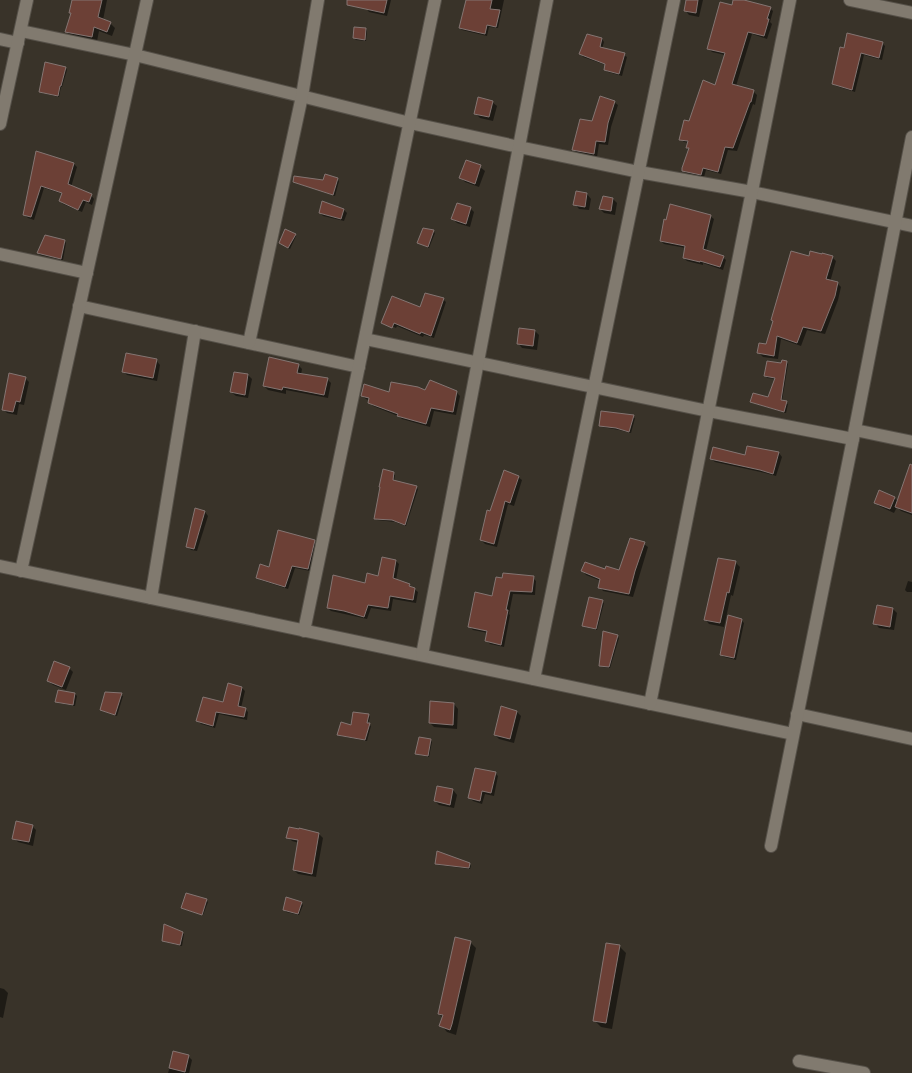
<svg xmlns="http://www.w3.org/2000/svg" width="912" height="1073" font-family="Poppins,sans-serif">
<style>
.shadow{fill:#0007}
.building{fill:#6c4036;stroke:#847572}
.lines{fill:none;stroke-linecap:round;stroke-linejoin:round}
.minor-casing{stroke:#555048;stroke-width:14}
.tertiary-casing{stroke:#555048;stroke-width:14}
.minor{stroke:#817a6f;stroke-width:12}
.tertiary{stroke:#817a6f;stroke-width:12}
</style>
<rect width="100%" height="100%" fill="#393329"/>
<!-- shadow -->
<g class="shadow">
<polygon points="73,0 107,0 103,20 110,23 115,28 112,36 99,31 97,41 71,36 67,32 72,14"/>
<polygon points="363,0 391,0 387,16 369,12 366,8"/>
<polygon points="467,0 504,0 498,28 489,27 487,36 462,30 460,28"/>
<polygon points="688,0 703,0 699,17 689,15 685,10"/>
<polygon points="734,0 739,0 770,8 773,11 770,22 772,24 767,39 752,34 736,86 754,92 757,95 755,105 753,104 737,151 728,150 721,174 706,170 704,177 687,174 684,171 690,149 688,147 689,143 684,142 681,139 690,123 716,86 725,55 712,52 708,48 733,7"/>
<polygon points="366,29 367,31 366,41 356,40 354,38"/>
<polygon points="587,35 602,39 604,42 602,49 624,55 627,57 622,76 608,72 605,69 606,65 583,57 581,54"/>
<polygon points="882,43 885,46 882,60 864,55 855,92 836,86 833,84 845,49"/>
<polygon points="66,68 67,70 62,87 61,87 59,97 42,93 41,92"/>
<polygon points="492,102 497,106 493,121 480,118 476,114"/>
<polygon points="614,102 618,105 611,127 608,145 599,144 597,157 577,153 573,149 593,123"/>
<polygon points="37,152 74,164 77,167 71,187 91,195 94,199 92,205 86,202 82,212 63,204 60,201 63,194 44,188 34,220 28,218 25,215"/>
<polygon points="480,167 485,171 479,187 465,182 461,178"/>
<polygon points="337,179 339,181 335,196 296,183 294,181 323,182"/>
<polygon points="577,193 587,194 591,199 589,210 579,209 575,204"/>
<polygon points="613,199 617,203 615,215 604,213 600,209"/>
<polygon points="323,203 344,210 347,213 344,221 323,216 320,213"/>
<polygon points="470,208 474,212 470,227 457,223 453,219"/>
<polygon points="710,216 714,219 706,251 723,257 726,260 723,270 703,263 703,265 687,261 684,258 686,248 664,244 661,241"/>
<polygon points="433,231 435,233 429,248 419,243"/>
<polygon points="295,235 296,236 290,249 280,243"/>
<polygon points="64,241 66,243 63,260 40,255 38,253"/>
<polygon points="832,257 836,261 830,282 837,283 841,287 838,300 825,334 807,330 801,346 781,339 778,359 763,357 759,353 767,345 810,258"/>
<polygon points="443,299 446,302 434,338 424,335 423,337 397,326 396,328 385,323 385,325 383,323"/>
<polygon points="535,331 539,335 537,350 522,348 518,343"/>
<polygon points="156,360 160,365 157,381 127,375 123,371"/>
<polygon points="786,362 788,364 782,401 788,404 786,413 753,403 751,402 769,398 776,379 767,378 766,376"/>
<polygon points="298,365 302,369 301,375 327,379 331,383 328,398 286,390 286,394 268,390 264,386"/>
<polygon points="248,375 252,379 248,398 236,396 231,392"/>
<polygon points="25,378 29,382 24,405 19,404 17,415 7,413 3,409"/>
<polygon points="426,392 456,392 460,396 456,415 434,411 430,427 402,419 398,416 373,406 369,402 370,401 366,399 362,396"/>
<polygon points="633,417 635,418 631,433 619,430 602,427 600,425"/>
<polygon points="748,447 779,453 782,457 776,476 765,473 715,462 711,459 746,457"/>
<polygon points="912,473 912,515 901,511 897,507 894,513 879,506 875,502 894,498 899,502"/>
<polygon points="393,474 395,475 394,481 416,487 418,489 406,526 395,522 377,520 376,518"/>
<polygon points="518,477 522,480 514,506 508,504 497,547 485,544 481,540 491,512"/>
<polygon points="196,509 205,512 208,516 197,551 191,550 187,546"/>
<polygon points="314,541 317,543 310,571 295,568 288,589 260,580 258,578 270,569"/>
<polygon points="644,544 648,547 633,597 603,591 600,587 601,581 586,575 583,571 620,571"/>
<polygon points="719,559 736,563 740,567 733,596 731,595 724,627 709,624 705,619"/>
<polygon points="396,561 399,564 396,580 409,585 418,592 416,603 393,599 391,611 371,608 367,619 331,611 328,608 379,577"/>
<polygon points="533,578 536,581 535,595 513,594 509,614 510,615 504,647 490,644 487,641 488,633 473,630 470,627 493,598"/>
<polygon points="908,581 912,582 912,592 907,592 905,590"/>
<polygon points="602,602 604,603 597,630 585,627 583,626"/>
<polygon points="893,609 897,613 894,630 879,628 875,623"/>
<polygon points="741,620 744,623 736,660 724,657 721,655"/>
<polygon points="617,636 619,638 610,668 602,667 600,665"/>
<polygon points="69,668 73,672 66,690 53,685 48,681"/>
<polygon points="242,688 245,691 241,708 245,709 248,712 247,720 219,714 215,728 201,724 198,721 224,704"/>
<polygon points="59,691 75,694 77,696 75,706 58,703 56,702"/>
<polygon points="121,695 123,696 117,716 103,711 101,709"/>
<polygon points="454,704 458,709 457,729 434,727 430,723"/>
<polygon points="517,712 521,716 514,743 499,739 495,735"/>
<polygon points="354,713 369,716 370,717 368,724 371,726 367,741 340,736 339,734 352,727"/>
<polygon points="430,740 432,742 429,757 419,755 417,753"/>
<polygon points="495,773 498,776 494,796 485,794 482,804 473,801 470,798"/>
<polygon points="453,790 457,795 454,808 439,805 435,801"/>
<polygon points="32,826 36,830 33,846 18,842 14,838"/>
<polygon points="300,830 319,834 323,838 316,877 298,874 294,870 299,843 292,841 288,837"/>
<polygon points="436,863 469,864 471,866 470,869 438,865"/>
<polygon points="206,900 208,902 203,915 184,909"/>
<polygon points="301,903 303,905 299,915 286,912 285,910"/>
<polygon points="182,933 184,934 182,946 165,942 163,940"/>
<polygon points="470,942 476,948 456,1035 447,1032 441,1025 443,1018 439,1014"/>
<polygon points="619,946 626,953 612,1029 601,1027 594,1020"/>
<polygon points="0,988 4,989 8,993 3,1018 0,1017"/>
<polygon points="174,1053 188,1056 192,1060 189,1073 168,1073"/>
</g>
<!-- building -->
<g class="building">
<polygon points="72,0 102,0 98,17 111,22 107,32 94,27 92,37 65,32 71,13 69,13"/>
<polygon points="347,0 387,0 384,13 347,5"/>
<polygon points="466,0 492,0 490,9 500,10 496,27 487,25 485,34 459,28"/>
<polygon points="686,0 698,0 696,13 684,11"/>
<polygon points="733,0 744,0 771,7 767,19 769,19 764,36 748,32 732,84 754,90 751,102 750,102 733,148 725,147 718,172 703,168 701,175 682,171 682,168 689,148 686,148 688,141 679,140 684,120 689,121 703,80 715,85 725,53 707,49 720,2 732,5"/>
<polygon points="354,27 366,28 365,40 353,38"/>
<polygon points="847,33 883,42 879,58 861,53 852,90 832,84 840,47 844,48"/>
<polygon points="587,34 602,38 600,47 625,53 619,74 604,70 605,64 579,54"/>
<polygon points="45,62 66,67 61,86 60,86 58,96 39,92"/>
<polygon points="600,96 615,101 608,123 605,142 596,141 594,154 572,150 580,119 592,121"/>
<polygon points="478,97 493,101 489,117 474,114"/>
<polygon points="36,151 74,163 68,184 92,194 89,202 83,200 78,210 59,201 62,193 41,186 31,217 23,215"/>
<polygon points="466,160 481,165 475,184 459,178"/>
<polygon points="325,174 338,178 333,195 293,182 294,176 323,180"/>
<polygon points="576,191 587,193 585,207 573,205"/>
<polygon points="603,196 613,198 611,211 599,209"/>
<polygon points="322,201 344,209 341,219 319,213"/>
<polygon points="457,203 471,207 466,224 451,219"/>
<polygon points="670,204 711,215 703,249 724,256 720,267 700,261 700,262 683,258 685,246 660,241 664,219 666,220"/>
<polygon points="423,228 434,230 428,247 417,243"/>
<polygon points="285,229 296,234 288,248 279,243"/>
<polygon points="45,235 65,240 61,259 37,253"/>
<polygon points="791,251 809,256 810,251 822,254 822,253 833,256 826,279 838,282 835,296 821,331 803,327 797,343 777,336 774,356 757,353 759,343 766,344 773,321 771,320"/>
<polygon points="425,293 444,298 431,336 421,332 420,334 394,323 392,328 381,323 392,296 420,307"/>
<polygon points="519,328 535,330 533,346 517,344"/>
<polygon points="126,353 157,359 153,378 122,372"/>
<polygon points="269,357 299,364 297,373 328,378 324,395 283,387 282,390 263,386"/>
<polygon points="782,360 787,361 781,400 787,401 784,412 750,402 753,393 768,397 775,378 764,376 767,361 781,363"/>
<polygon points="234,372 248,374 245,395 230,392"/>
<polygon points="9,373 26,377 20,402 16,401 13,412 2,410"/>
<polygon points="430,380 457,391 453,412 431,408 426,424 397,416 398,414 368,403 369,398 361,396 364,384 389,392 391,382 418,387 425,390"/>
<polygon points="601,411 634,415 629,432 616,428 599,426"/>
<polygon points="747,446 779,452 773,474 760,470 710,459 713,447 745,455"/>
<polygon points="910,464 912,465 912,513 895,507"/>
<polygon points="383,469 394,472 393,480 417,486 405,525 392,520 374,519 380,487 379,487"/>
<polygon points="504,470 519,476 510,503 505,501 494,544 480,540 487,510 490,511"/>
<polygon points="879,490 895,497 890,509 874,503"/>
<polygon points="195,508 205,511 194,549 186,547"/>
<polygon points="278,530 315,540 308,569 292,566 285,587 256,578 260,564 269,567"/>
<polygon points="630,538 645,542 635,571 629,594 598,588 600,579 581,571 585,562 605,569 606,566 619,570"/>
<polygon points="382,557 396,560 393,578 410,584 409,586 415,588 413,600 390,596 388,608 368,605 364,617 344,611 327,608 333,575 365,583 367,573 378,576"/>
<polygon points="718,558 736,561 729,593 727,592 720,623 704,620"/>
<polygon points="503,573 534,576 532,592 510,591 506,610 508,610 501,645 485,641 487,631 468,627 475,592 492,596 496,577 502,578"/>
<polygon points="589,597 603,600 596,629 582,626"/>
<polygon points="877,605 893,608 890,627 873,624"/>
<polygon points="728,615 742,619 734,658 720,655"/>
<polygon points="603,631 618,635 609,667 599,666"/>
<polygon points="54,661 70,667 62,687 47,681"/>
<polygon points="228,683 242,687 238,706 246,708 244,717 216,712 213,726 196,721 203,697 223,702"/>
<polygon points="58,690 75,693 73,705 55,702"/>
<polygon points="105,692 122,693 115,715 100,710"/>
<polygon points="430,701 454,703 453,725 429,723"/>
<polygon points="501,706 517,711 510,739 494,735"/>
<polygon points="353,712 369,714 367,723 370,723 365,740 337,735 341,722 351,725"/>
<polygon points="419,737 431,739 428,756 415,754"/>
<polygon points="475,768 496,772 491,793 482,791 480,801 468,798"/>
<polygon points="437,786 453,789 450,805 434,801"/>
<polygon points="16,821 33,825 29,842 12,839"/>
<polygon points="289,827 299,829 299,828 319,833 312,874 293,870 298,840 286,838"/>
<polygon points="437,851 470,863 469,868 435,864"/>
<polygon points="186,893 207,899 202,915 181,908"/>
<polygon points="286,897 302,902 298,914 283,910"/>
<polygon points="164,924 183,932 180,945 162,941"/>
<polygon points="455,937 471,941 452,1024 450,1030 439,1026 443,1015 438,1014"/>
<polygon points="606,943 620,945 606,1023 593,1021"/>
<polygon points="173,1051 189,1055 185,1072 169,1068"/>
</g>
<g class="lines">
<!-- minor casing -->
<g class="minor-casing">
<g id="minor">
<polyline points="850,0 912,13"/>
<polyline points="21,31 135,55 410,123 519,147 639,172 752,192 912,226"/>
<polyline points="0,39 18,43"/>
<polyline points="0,124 27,0"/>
<polyline points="0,254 87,273"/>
<polyline points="79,306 359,367"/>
<polyline points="365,339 708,411 853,439"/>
<polyline points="249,343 302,96 318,0"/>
<polyline points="855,430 912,442"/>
<polyline points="0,566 793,734"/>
<polyline points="21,571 147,0"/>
<polyline points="151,598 195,331"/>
<polyline points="304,631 435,0"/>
<polyline points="422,655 547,0"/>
<polyline points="534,679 674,0"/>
<polyline points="650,704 790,0"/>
<polyline points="797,714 912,739"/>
<polyline points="799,1061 864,1073"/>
</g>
</g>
<!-- tertiary casing -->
<g class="tertiary-casing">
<polyline id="tertiary" points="771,846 853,439 912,137"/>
</g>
<!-- minor -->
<use href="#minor" class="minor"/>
<!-- tertiary -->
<use href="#tertiary" class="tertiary"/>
</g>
</svg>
